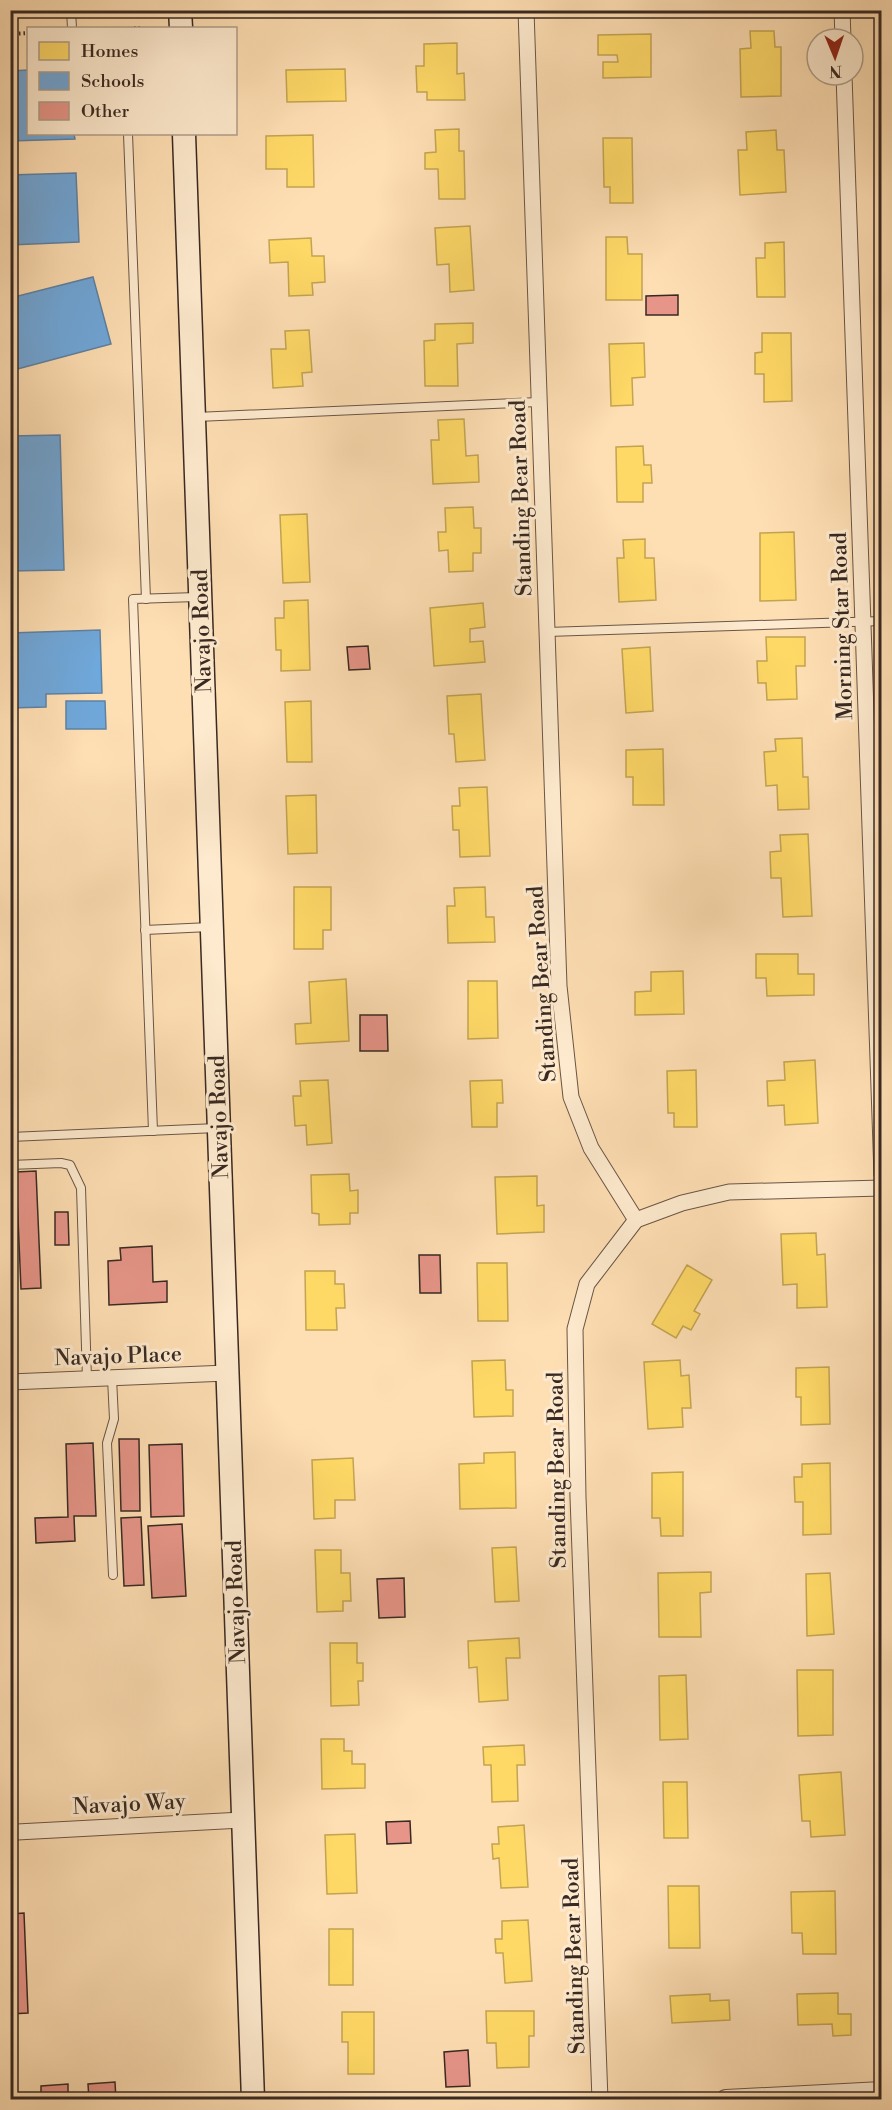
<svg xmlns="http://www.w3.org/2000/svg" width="892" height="2110" font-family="'Libre Bodoni',serif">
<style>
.homes{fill:#ffd966;stroke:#c3a452;stroke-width:1.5}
.schools{fill:#6fa8dc;stroke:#5e82a4;stroke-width:1.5}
.building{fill:#e79589;stroke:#382922;stroke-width:1.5}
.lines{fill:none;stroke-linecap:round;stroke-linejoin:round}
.service-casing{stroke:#6a5646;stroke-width:10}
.minor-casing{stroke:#6a5646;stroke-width:17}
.tertiary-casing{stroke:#6a5646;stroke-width:22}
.secondary-casing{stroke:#382922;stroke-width:25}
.path{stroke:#382922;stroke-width:4;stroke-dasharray:1.5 3;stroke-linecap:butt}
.service{stroke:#feeace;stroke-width:8}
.minor{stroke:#feeace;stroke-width:15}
.tertiary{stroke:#feeace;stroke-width:20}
.secondary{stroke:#feeace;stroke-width:22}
.labels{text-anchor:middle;stroke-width:6;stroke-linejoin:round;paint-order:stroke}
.street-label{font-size:22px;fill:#382922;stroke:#feeace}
</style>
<rect width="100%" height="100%" fill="#fedeb3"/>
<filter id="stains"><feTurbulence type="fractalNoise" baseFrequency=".00333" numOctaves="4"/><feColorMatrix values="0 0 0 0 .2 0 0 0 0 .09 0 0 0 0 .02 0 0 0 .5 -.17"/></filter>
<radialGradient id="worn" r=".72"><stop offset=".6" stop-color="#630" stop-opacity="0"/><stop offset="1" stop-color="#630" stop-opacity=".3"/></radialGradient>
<!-- homes -->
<g class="homes">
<polygon points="750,31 774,31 775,47 781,47 781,96 741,97 740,49 751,48"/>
<polygon points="651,34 651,77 603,78 603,62 618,62 617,55 598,55 598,35"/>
<polygon points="457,43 457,74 464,73 465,100 427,100 427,92 417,92 416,66 424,66 424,44"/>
<polygon points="345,69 346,101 287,102 286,70"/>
<polygon points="459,129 459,151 464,151 465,199 439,199 438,169 425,169 425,153 436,152 435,130"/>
<polygon points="776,130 777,150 784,150 786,192 740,195 738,150 747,150 746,132"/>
<polygon points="313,135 314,187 287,187 287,169 266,169 266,136"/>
<polygon points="603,138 632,138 633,203 610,203 610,187 604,187"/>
<polygon points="470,226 474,290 450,292 449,264 437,265 435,228"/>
<polygon points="606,237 627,237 628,254 642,254 642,300 606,300"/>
<polygon points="311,238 312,256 324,256 325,282 312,283 313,295 289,296 288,262 270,263 269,240"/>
<polygon points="784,242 785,297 757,297 756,258 765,258 765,243"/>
<polygon points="473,323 473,343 457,344 458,386 425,386 424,341 435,340 435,324"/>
<polygon points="309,330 312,372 302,373 303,386 273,388 271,349 286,349 285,331"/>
<polygon points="762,333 791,333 792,401 764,402 764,374 755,374 755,353 762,352"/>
<polygon points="644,343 645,377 632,378 633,405 611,406 609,344"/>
<polygon points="464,419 466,456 478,455 479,482 433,484 431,440 439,440 438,420"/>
<polygon points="643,446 644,465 651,465 652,483 643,483 643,502 617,502 616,447"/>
<polygon points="473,507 474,528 481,528 481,553 473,553 473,571 449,572 448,550 439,551 438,532 446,532 445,508"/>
<polygon points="307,514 310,582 283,583 280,515"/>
<polygon points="794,532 796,600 760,601 760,533"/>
<polygon points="645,539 645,558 654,558 656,600 619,602 617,558 624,558 623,540"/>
<polygon points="308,600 310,670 281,671 281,650 276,650 275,618 284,618 284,601"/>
<polygon points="483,603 485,627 470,629 470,642 483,641 485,662 434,666 430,608"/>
<polygon points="766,637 805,637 805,666 796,666 797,699 767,700 766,683 758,683 757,661 767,661"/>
<polygon points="650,647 653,711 626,713 622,649"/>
<polygon points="481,694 485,760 456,762 454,734 449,734 447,696"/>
<polygon points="311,701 312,762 287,762 285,702"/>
<polygon points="802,738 803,777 808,777 809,809 778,810 777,785 766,786 764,752 776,751 775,739"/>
<polygon points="663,749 664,805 633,805 633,777 626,777 626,750"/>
<polygon points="487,787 490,856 460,857 459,830 453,830 452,806 460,806 459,788"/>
<polygon points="316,795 317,853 288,854 286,796"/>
<polygon points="808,834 812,916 783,917 781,878 771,878 770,852 781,851 780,835"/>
<polygon points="294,887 331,887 331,930 323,930 323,949 294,949"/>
<polygon points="485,887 486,917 494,917 495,942 448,943 447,906 455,906 454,888"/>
<polygon points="756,954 798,954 798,974 814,974 814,995 767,996 766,978 756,978"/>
<polygon points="683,971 684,1014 635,1015 635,992 651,991 651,972"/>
<polygon points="346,979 349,1041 296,1044 295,1024 311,1023 309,982"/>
<polygon points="468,981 497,981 498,1038 468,1039"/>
<polygon points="815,1060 818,1123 785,1125 784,1105 768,1106 767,1081 785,1080 784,1062"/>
<polygon points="696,1070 697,1127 674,1127 674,1113 668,1113 667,1071"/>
<polygon points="328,1080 332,1143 307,1145 306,1125 295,1126 293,1096 301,1096 300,1081"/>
<polygon points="502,1080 503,1103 497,1103 497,1127 472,1127 470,1081"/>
<polygon points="349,1174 350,1191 358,1190 358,1213 350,1213 350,1224 319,1225 319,1214 312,1213 311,1175"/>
<polygon points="537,1176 537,1206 544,1205 544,1232 497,1234 495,1177"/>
<polygon points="816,1233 817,1255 825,1254 827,1307 797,1308 797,1284 783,1285 781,1234"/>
<polygon points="477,1263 507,1263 508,1321 478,1321"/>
<polygon points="687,1265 712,1280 694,1311 700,1314 691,1330 683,1326 676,1338 652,1324"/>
<polygon points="305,1271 335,1271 335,1284 344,1284 345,1308 336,1308 337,1330 306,1330"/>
<polygon points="505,1360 506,1390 513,1390 513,1416 474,1417 472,1361"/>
<polygon points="680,1360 681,1376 689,1375 691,1408 682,1408 683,1427 648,1429 644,1362"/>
<polygon points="829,1367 830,1424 801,1425 801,1397 796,1397 796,1368"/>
<polygon points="515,1452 516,1508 460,1509 459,1464 484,1463 484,1453"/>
<polygon points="353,1458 355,1500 335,1500 335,1518 314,1519 312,1460"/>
<polygon points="830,1463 831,1534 803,1535 803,1502 795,1502 794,1477 802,1477 802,1464"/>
<polygon points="683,1472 683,1536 661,1536 660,1518 652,1518 652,1473"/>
<polygon points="516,1547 519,1601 495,1602 492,1548"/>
<polygon points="315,1550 341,1550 341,1573 350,1573 351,1601 343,1601 343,1611 317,1612"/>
<polygon points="711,1572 711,1592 700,1593 701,1637 659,1637 658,1573"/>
<polygon points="830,1573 834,1634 807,1636 806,1574"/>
<polygon points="519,1638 520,1658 506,1658 508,1700 479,1702 477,1667 469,1668 468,1641"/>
<polygon points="330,1643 357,1643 357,1663 363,1663 363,1681 358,1681 359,1705 331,1706"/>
<polygon points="797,1670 833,1670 833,1735 798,1736"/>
<polygon points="686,1675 688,1739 660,1740 659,1676"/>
<polygon points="321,1739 344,1739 344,1751 352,1751 352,1764 365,1764 365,1788 322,1789"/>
<polygon points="524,1745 525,1765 517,1765 518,1801 492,1802 491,1765 484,1765 483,1747"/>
<polygon points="841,1772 845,1835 811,1837 810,1821 802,1821 799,1775"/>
<polygon points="663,1782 687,1782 688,1838 664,1838"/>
<polygon points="524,1825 528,1887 501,1888 499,1858 493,1859 492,1844 499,1844 498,1827"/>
<polygon points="355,1834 357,1893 327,1894 325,1835"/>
<polygon points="668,1886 699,1886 700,1948 669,1948"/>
<polygon points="835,1891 836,1954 803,1954 802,1933 792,1933 791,1892"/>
<polygon points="528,1920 532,1981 505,1983 503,1953 496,1953 495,1939 502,1939 502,1921"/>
<rect x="329" y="1929" width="24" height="56"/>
<polygon points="838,1993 838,2014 851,2014 851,2035 833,2036 832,2024 798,2025 797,1994"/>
<polygon points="710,1994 710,2001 729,2000 730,2020 672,2023 670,1996"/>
<polygon points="486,2011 534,2011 534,2036 529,2036 529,2067 497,2068 496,2043 487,2043"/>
<polygon points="342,2012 374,2012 374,2074 348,2074 348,2042 342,2042"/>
</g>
<!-- schools -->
<g class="schools">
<polygon points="28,70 28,134 74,134 75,139 10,141 10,71"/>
<polygon points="76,173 79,242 10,245 10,175"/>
<polygon points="93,277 111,344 10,371 10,298"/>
<polygon points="60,435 64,570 10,571 10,436"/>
<polygon points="100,630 102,693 46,694 46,707 10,708 10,633"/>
<polygon points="66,701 105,701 106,729 66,729"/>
</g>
<!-- building -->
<g class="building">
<polygon points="678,295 678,315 646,315 646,296"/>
<polygon points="368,646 370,669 349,670 347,647"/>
<polygon points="360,1015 387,1015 388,1051 360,1051"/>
<polygon points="36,1171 41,1288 21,1289 16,1172"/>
<polygon points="55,1212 68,1212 69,1245 55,1245"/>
<polygon points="152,1246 153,1282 167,1281 167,1302 109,1305 108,1261 121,1260 120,1248"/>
<polygon points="419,1255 440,1255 441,1293 420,1293"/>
<polygon points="119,1439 139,1439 140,1511 121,1511"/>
<polygon points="93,1443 96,1516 74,1516 75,1541 36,1543 35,1518 68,1517 66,1444"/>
<polygon points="182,1444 184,1516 151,1517 149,1445"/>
<polygon points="141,1517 144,1585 124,1586 121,1518"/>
<polygon points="182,1524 186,1596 152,1598 148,1526"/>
<polygon points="404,1578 405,1617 379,1618 377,1579"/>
<polygon points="410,1821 411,1843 387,1844 386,1822"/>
<polygon points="24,1913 28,2013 10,2014 10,1914"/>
<polygon points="468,2050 470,2086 446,2087 444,2052"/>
<polygon points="115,2082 116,2100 89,2100 88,2084"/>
<polygon points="68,2084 68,2100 41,2100 41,2086"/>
</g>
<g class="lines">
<!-- service casing -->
<g class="service-casing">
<g id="service">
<polyline points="71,10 72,28"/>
<polyline points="128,134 146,599"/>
<polyline points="196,417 539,402"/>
<polyline points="547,632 882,621"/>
<polyline points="145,930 210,927"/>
<polyline points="153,1131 133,599 197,597"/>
<polyline points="10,1137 217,1128"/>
<polyline points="10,1165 61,1163 70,1165 81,1188 87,1379"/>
<polyline points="112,1378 114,1419 107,1443 113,1575"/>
<polyline points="10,1846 17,1832"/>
</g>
</g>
<!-- minor casing -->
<g class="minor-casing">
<g id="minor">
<polyline points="526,10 559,986 571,1097 591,1148 636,1220"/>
<polyline points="842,10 843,39"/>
<polyline points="844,75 882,1175"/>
<polyline points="636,1220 682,1203 729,1192 882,1188"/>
<polyline points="10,1382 227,1373"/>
<polyline points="17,1832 242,1820"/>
<polyline points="600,2100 578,1497 575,1329 587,1284 636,1220"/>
</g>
</g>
<!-- tertiary casing -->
<g class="tertiary-casing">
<polyline id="tertiary" points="726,2100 882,2092"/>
</g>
<!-- secondary casing -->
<g class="secondary-casing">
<g id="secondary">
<polyline points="180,10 181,28"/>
<polyline points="184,134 253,2100"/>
</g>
</g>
<!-- path -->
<g class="path">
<polyline points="134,28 140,28"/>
<polyline points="10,34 28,33"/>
</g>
<!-- service -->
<use href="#service" class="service"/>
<!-- minor -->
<use href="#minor" class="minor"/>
<!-- tertiary -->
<use href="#tertiary" class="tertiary"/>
<!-- secondary -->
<use href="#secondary" class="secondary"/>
</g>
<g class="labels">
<!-- street labels -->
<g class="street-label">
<text transform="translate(520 498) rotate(-92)" y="8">Standing Bear Road</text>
<text transform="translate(841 626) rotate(-92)" y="8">Morning Star Road</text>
<text transform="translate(201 631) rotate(-92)" y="8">Navajo Road</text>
<text transform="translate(541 984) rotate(-94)" y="8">Standing Bear Road</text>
<text transform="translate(218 1117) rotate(-92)" y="8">Navajo Road</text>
<text transform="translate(118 1355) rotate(-2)" y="8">Navajo Place</text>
<text transform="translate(556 1470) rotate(-91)" y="8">Standing Bear Road</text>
<text transform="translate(235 1602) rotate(-92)" y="8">Navajo Road</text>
<text transform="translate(129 1803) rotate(-3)" y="8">Navajo Way</text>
<text transform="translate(573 1956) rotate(-92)" y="8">Standing Bear Road</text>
</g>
</g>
<!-- margin -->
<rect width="892" height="2110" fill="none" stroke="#fedeb3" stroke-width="36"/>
<rect x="12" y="12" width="868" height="2086" fill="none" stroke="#382922" stroke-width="3"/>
<rect x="18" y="18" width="856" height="2074" fill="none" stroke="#382922" stroke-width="1.5"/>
<!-- legend -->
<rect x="27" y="27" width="210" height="108" fill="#feeace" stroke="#af9d89" stroke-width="1.5"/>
<rect x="39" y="42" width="30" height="18" fill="#ffd966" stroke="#af9d89" stroke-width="1.5"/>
<text x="81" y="57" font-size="18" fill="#382922">Homes</text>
<rect x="39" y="72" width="30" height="18" fill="#6fa8dc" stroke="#af9d89" stroke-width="1.5"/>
<text x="81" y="87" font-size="18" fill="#382922">Schools</text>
<rect x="39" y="102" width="30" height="18" fill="#e79589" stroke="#af9d89" stroke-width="1.5"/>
<text x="81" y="117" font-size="18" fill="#382922">Other</text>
<!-- north arrow -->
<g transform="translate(835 57) rotate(178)"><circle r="28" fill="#feeace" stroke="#af9d89" stroke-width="1.5"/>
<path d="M0-4.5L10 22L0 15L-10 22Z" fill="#8f2418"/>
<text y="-9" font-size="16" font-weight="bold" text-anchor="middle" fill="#382922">N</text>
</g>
<rect width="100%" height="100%" filter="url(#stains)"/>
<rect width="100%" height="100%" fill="url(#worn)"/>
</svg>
